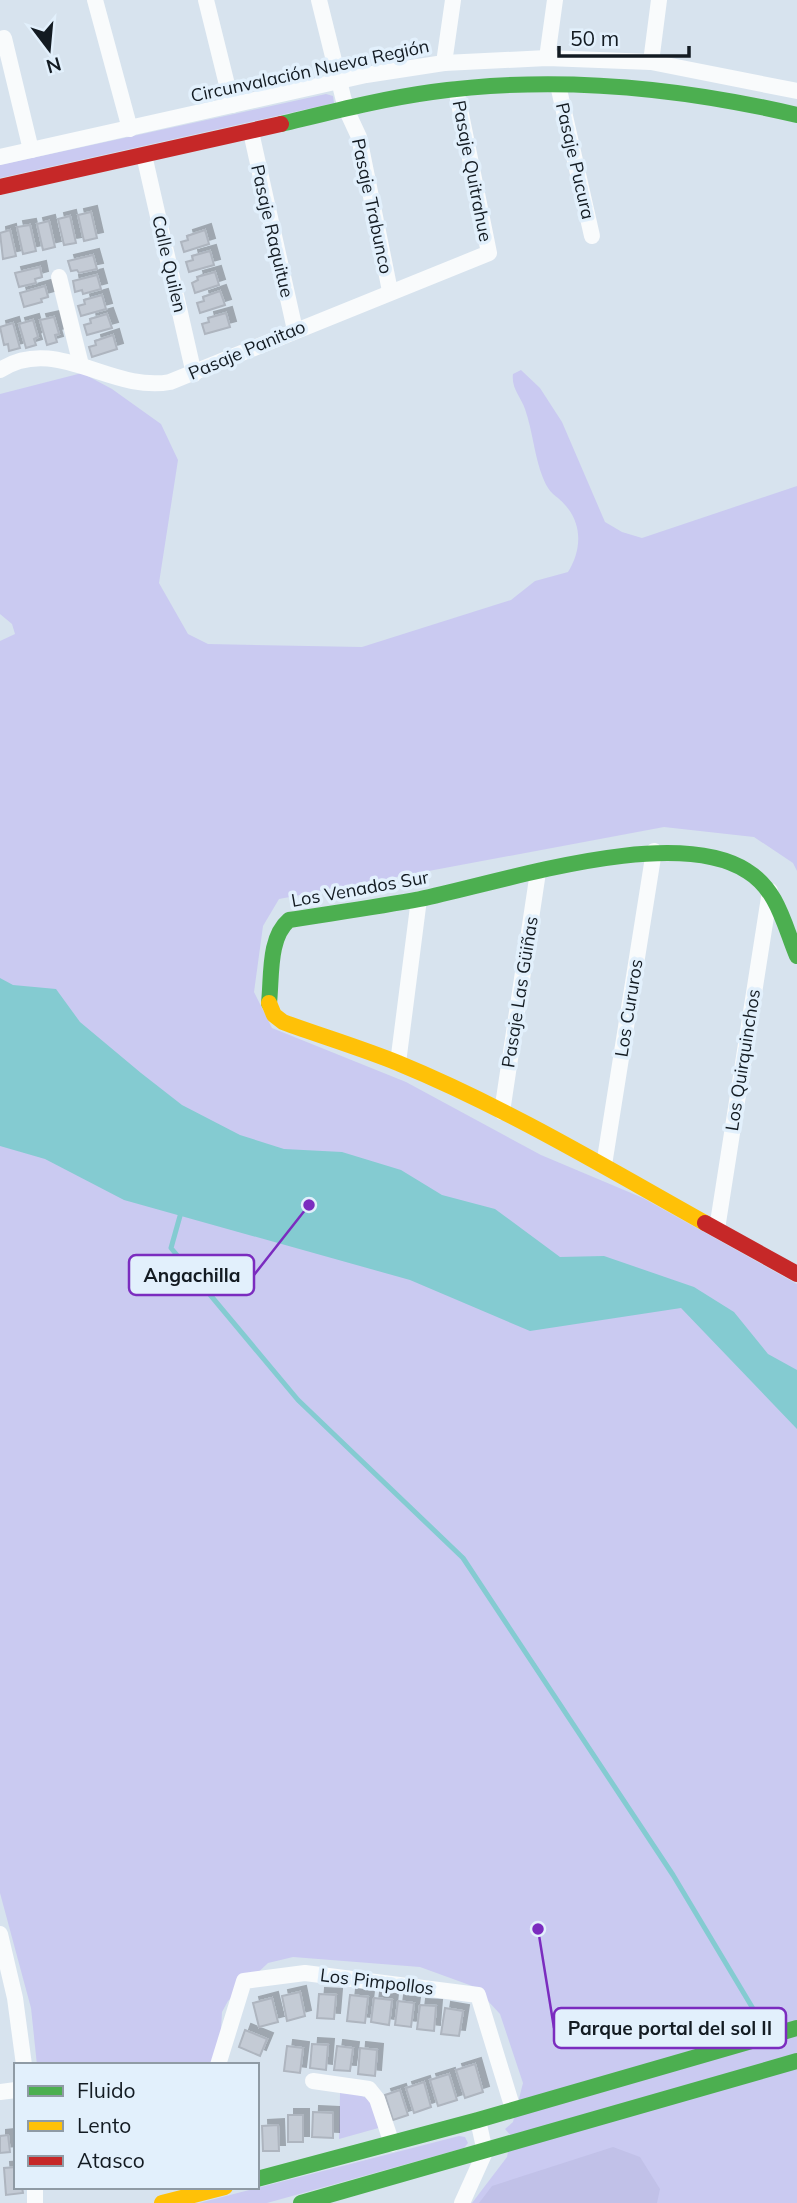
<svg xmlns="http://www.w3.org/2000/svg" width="797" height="2203" font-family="Mulish,sans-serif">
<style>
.green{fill:#cacaf1}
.forest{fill:#c1c1e8}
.water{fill:#84cbd1}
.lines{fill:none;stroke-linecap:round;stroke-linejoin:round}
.stream{stroke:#84cbd1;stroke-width:5}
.building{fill:#c4cbd5;stroke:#aeb5bf;stroke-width:2;filter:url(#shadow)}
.street{stroke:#f9fbfc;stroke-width:16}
.fast{stroke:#4caf50;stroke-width:16}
.slow{stroke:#ffc107;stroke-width:16}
.jam{stroke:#c62828;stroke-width:16}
.labels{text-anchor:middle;stroke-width:7;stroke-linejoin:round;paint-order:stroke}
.street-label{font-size:18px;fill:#131b22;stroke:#e2f0fc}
.leader{fill:none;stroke:#7b2cbf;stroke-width:2.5}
.callout-dot{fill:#7b2cbf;stroke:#e2f0fc;stroke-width:2.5}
.callout{fill:#e2f0fc;stroke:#7b2cbf;stroke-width:2.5}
.callout-label{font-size:19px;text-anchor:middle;font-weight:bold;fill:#131b22}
</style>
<defs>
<filter id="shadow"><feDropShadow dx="6" dy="-6" stdDeviation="0" flood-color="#0004"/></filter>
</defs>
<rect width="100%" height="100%" fill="#d7e3ee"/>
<!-- green -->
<g class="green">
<polygon points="326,94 333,96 334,103 0,178 0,165"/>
<path d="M 521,370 L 540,388 L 562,422 L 605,522 L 622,532 L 642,538 L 797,486 L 797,871 L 793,863 L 754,837 L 664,827 L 279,899 L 263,926 L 254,992 L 272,1028 L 406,1082 L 541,1155 L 643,1198 L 797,1284 L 797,2203 L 472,2203 L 507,2157 L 511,2136 L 505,2129 L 513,2122 L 523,2083 L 500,2014 L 475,1987 L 420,1967 L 293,1957 L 268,1963 L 228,2001 L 222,2012 L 219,2065 L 37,2065 L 31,2008 L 0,1893 L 0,641 L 15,634 L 12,624 L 0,614 L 0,394 L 82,373 L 112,389 L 161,424 L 178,460 L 159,583 L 188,634 L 208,644 L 362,647 L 511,600 L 535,581 L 568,572 C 581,551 583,526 566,506 C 555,493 551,497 543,478 C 534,455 533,432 525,409 C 521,397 511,388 513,374 Z"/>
<path d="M 340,2093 C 372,2094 371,2100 382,2127 L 339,2139 Z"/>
<polygon points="459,2136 465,2137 468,2143 464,2148 267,2203 199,2203"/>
</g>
<!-- forest -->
<polygon class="forest" points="613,2147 640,2157 660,2189 657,2203 479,2203 492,2186"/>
<!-- water -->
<polygon class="water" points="0,978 13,985 56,989 80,1022 141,1073 182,1105 240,1135 284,1149 342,1152 401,1170 442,1195 495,1209 560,1257 604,1256 694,1287 734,1312 768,1354 797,1370 797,1429 681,1308 530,1331 410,1280 124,1200 45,1159 0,1146"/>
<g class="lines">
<!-- stream -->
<polyline class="stream" points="180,1216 171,1248 298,1400 463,1558 673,1875 758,2017"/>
</g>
<!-- building -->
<g class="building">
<polygon points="91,212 97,238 84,241 78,215"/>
<polygon points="70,216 76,243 64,245 58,219"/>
<polygon points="49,221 55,247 43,250 37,224"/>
<polygon points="30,225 36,251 23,254 17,227"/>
<polygon points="10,230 16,256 3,259 0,233"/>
<polygon points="205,230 209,244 184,252 181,242 188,240 187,236"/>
<polygon points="210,251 214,265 189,272 186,262 193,260 192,256"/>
<polygon points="93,255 97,269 79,273 77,270 71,271 68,261"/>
<polygon points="40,267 42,277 35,279 36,283 19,287 15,273"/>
<polygon points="215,272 219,285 195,293 192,283 198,280 197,277"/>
<polygon points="97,275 101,289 83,294 82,290 75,292 73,281"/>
<polygon points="45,286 48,297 41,299 42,302 24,307 20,293"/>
<polygon points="220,291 225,305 200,313 197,303 204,301 203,297"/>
<polygon points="102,295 106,309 81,316 78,306 85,304 84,300"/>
<polygon points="226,313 230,327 205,334 202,324 209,322 208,318"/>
<polygon points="107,314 112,328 87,335 84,325 91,323 90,319"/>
<polygon points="54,317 59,334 55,335 57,342 47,345 40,320"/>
<polygon points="33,320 38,337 34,339 36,345 26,348 19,324"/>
<polygon points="13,323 20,348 9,351 8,344 4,345 0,327"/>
<polygon points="113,335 117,349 92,357 89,347 96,345 95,341"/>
<polygon points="300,1992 305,2016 287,2021 282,1996"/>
<polygon points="319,1994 336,1995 334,2019 317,2018"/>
<polygon points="350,1995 368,1997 365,2023 347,2021"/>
<polygon points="272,1998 278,2022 259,2027 253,2003"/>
<polygon points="374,1998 392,2000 389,2025 371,2022"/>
<polygon points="398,2001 414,2003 411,2027 395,2025"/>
<polygon points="420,2005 436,2006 434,2031 417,2029"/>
<polygon points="445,2008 463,2011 459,2036 441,2034"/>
<polygon points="245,2030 267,2039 260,2056 239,2047"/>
<polygon points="312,2044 328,2045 326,2070 310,2068"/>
<polygon points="287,2046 303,2048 300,2073 284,2071"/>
<polygon points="337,2046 353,2048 350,2071 334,2070"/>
<polygon points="360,2048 377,2050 375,2076 358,2074"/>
<polygon points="475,2064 483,2092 465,2098 456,2070"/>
<polygon points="449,2074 457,2100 438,2106 430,2080"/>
<polygon points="424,2082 431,2107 414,2113 406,2088"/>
<polygon points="400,2090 408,2115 393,2120 385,2095"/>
<polygon points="313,2112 333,2113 333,2138 312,2137"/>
<rect x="288" y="2115" width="15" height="27"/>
<polygon points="278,2125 279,2151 263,2151 262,2126"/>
<polygon points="8,2135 10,2152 0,2153 0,2136"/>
<polygon points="16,2167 16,2187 22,2187 23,2193 6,2195 4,2168"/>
</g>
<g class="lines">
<!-- street -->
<g class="street">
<polyline points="95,0 130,129"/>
<polyline points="206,0 232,105"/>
<polyline points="319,0 346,109 359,137 390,291"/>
<polyline points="4,38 31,150"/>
<polyline points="547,58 555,0"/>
<polyline points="651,62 659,0"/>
<polyline points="444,63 453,0"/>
<polyline points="558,85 592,236"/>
<polyline points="251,132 295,330"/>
<polyline points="144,155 194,374"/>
<polyline points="0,157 366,75 444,63 547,58 651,62 797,91"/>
<polyline points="59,277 81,365"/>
<path d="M 0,370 C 56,334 111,393 170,382 L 489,253 L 456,89"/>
<polyline points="398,1063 419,899"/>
<polyline points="502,1112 538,872"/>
<polyline points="604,1165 654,851"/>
<polyline points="717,1229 770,891"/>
<polyline points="0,1934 15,1998 24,2065"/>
<polyline points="218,2065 244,1981 305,1973 478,1995 513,2109"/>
<polyline points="313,2081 369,2089 377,2099 392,2144"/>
<polyline points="0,2092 16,2090"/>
<polyline points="35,2187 35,2203"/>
<polyline points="462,2203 485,2152 478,2120"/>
</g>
<!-- fast -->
<g class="fast">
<path d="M 281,124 C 331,112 381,99 432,92 C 554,75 678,87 797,115"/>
<path d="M 269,1003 C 272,976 268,938 289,920 C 333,913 377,907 420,899 C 503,882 674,824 747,871 C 778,890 784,925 797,956"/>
<polyline points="257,2179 478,2120 797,2028"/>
<polyline points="301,2203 797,2061"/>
</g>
<!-- slow -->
<g class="slow">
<path d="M 269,1003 L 274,1015 L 283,1022 C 321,1036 361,1048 398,1063 C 505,1107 605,1167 705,1223"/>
<polyline points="162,2203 225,2187"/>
</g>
<!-- jam -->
<g class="jam">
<polyline points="0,187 281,124"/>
<polyline points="705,1223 797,1274"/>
</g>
</g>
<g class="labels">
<!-- street labels -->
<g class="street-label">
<text transform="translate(310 71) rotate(-12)" y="6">Circunvalación Nueva Región</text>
<text transform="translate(575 161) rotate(77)" y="6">Pasaje Pucura</text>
<text transform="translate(472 171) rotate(79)" y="6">Pasaje Quitrahue</text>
<text transform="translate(372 206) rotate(78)" y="6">Pasaje Trabunco</text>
<text transform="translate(272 231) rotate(77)" y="6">Pasaje Raquitue</text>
<text transform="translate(169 264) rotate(77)" y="6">Calle Quilen</text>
<text transform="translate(247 350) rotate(-23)" y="6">Pasaje Panitao</text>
<text transform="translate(360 889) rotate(-10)" y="6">Los Venados Sur</text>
<text transform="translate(520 992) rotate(-81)" y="6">Pasaje Las Güiñas</text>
<text transform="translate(629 1008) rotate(-81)" y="6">Los Cururos</text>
<text transform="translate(743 1060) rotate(-81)" y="6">Los Quirquinchos</text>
<text transform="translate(377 1982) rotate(7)" y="6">Los Pimpollos</text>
</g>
</g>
<!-- callouts -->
<path class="leader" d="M309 1205L254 1275M538 1929L554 2028"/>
<g class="callout-dot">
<circle cx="309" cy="1205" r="7"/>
<circle cx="538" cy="1929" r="7"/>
</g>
<g class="callout">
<rect x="129" y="1255" width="125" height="40" rx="7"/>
<rect x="554" y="2008" width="232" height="40" rx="7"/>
</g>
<g class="callout-label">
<text x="192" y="1282">Angachilla</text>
<text x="670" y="2035">Parque portal del sol II</text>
</g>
<!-- legend -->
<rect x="14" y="2063" width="245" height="126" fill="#e2f0fc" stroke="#8f9ba5" stroke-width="2"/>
<rect x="28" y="2086" width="35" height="10" fill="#4caf50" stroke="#8f9ba5" stroke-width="2"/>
<text x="77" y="2098" font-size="21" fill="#131b22">Fluido</text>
<rect x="28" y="2121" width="35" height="10" fill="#ffc107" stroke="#8f9ba5" stroke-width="2"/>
<text x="77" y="2133" font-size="21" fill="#131b22">Lento</text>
<rect x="28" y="2156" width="35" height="10" fill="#c62828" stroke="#8f9ba5" stroke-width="2"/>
<text x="77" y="2168" font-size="21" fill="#131b22">Atasco</text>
<!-- north arrow -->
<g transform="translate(49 49) rotate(164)" stroke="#e2f0fc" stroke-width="5" paint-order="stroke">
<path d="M0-5L12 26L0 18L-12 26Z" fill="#131b22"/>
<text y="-10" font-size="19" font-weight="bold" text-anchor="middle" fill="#131b22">N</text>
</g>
<!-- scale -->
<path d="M559 46v10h130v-10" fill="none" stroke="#131b22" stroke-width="3.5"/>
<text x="570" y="46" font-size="21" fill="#131b22" stroke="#e2f0fc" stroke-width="5" paint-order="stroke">50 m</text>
</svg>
